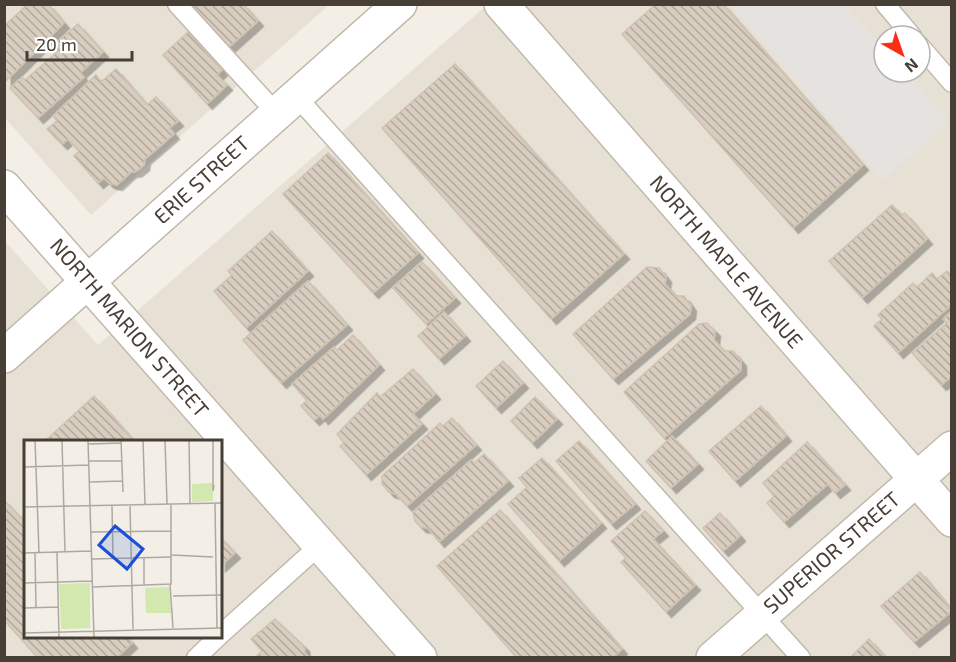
<svg xmlns="http://www.w3.org/2000/svg" width="956" height="662" font-family="'Exo 2',sans-serif">
<style>
.residential{fill:#e7e1d5;fill-rule:evenodd}
.parking{fill:#e5e2df}
.building{fill:url(#building-back-hatch);stroke:#d0c2af;stroke-width:1.5;filter:url(#shadow)}
.lines{fill:none;stroke-linecap:round;stroke-linejoin:round}
.service-casing{stroke:#c2b9ac;stroke-width:21}
.minor-casing{stroke:#c2b9ac;stroke-width:36}
.service{stroke:#fff;stroke-width:18}
.minor{stroke:#fff;stroke-width:33}
.labels{text-anchor:middle;stroke-width:5;stroke-linejoin:round;paint-order:stroke}
.street-label{font-size:21px;fill:#473f36;stroke:#fff}
.inset-road{fill:none;stroke:#aea9a0;stroke-width:1.5}
.view{fill:#1d4ed8;fill-opacity:0.15;stroke:#1d4ed8;stroke-width:3}
.inset-edge{fill:none;stroke:#473f36;stroke-width:3}
</style>
<defs>
<pattern id="building-back-hatch" width="6" height="6" patternUnits="userSpaceOnUse" patternTransform="scale(1.5)"><rect width="6" height="6" fill="#d8cdbf"/><path d="M-1 5l2 2M0 0l6 6M5-1l2 2" fill="none" stroke="#b1a89c"/></pattern>
<filter id="shadow"><feDropShadow dx="5.5" dy="5.5" stdDeviation="0" flood-color="#0004"/></filter>
</defs>
<rect width="100%" height="100%" fill="#f3efe7"/>
<!-- residential -->
<g class="residential">
<polygon points="4,5 329,5 91,215 5,118"/>
<path d="M 487,5 L 951,5 L 951,657 L 5,657 L 4,240 L 98,345 ZM 884,36 L 920,36 L 920,72 L 884,72 ZM 26,442 L 220,442 L 220,636 L 26,636 Z"/>
</g>
<!-- parking -->
<polygon class="parking" points="731,5 846,5 884,48 884,72 905,72 948,122 882,181"/>
<!-- building -->
<g class="building">
<polygon points="28,4 48,4 64,23 6,81 4,26"/>
<polygon points="189,4 243,4 258,21 228,48"/>
<polygon points="656,4 723,4 863,165 793,228 622,34"/>
<polygon points="78,24 103,52 80,73 84,77 38,118 10,88 22,77 25,80 56,53 51,47"/>
<polygon points="188,32 222,70 217,75 227,85 207,104 163,55"/>
<polygon points="455,64 624,254 551,319 382,128"/>
<polygon points="116,69 147,105 156,97 178,121 169,128 174,134 145,159 144,165 137,171 131,172 117,185 109,183 104,178 98,183 74,156 79,151 68,139 62,144 47,129 57,121 53,116 96,75 101,82"/>
<polygon points="328,153 418,253 373,293 283,194"/>
<polygon points="892,205 902,215 905,213 927,239 862,298 829,261"/>
<polygon points="272,231 308,271 246,328 214,291 232,275 228,271"/>
<polygon points="422,262 455,298 426,324 393,288"/>
<polygon points="647,267 659,268 666,277 665,284 675,296 684,296 691,306 690,314 613,379 573,334"/>
<polygon points="947,271 952,276 952,304 898,353 874,326 882,319 878,315 913,283 917,287 932,273 937,279"/>
<polygon points="308,281 347,325 281,383 243,340"/>
<polygon points="952,311 952,376 941,385 912,353 947,323 943,319"/>
<polygon points="444,312 465,336 439,359 418,336"/>
<polygon points="707,323 715,331 714,340 724,351 733,351 741,361 741,370 664,438 624,392 699,324"/>
<polygon points="353,335 379,365 323,419 320,415 314,420 301,406 307,400 292,384 334,347 337,350"/>
<polygon points="503,361 523,383 496,408 476,386"/>
<polygon points="413,369 435,394 413,414 422,424 366,475 340,446 344,443 337,434 377,393 380,397"/>
<polygon points="94,396 135,442 44,442"/>
<polygon points="535,397 557,419 532,443 511,421"/>
<polygon points="761,406 786,436 735,481 709,451"/>
<polygon points="452,418 476,445 407,506 396,494 389,492 382,484 382,476 440,423 443,426"/>
<polygon points="672,436 698,464 671,488 646,461"/>
<polygon points="579,441 635,504 611,524 556,461"/>
<polygon points="807,442 845,485 835,493 828,484 784,522 767,503 774,496 763,483"/>
<polygon points="484,454 508,481 439,542 428,528 421,527 415,521 413,512 471,460 474,463"/>
<polygon points="542,458 601,523 559,561 508,504 527,487 519,478"/>
<polygon points="4,500 26,523 26,636 126,636 132,643 116,658 38,658 4,620"/>
<polygon points="500,510 622,649 612,658 517,658 437,566"/>
<polygon points="645,511 663,531 653,539 695,585 666,612 621,562 626,558 611,541"/>
<polygon points="720,513 740,536 723,551 703,528"/>
<polygon points="220,537 235,553 220,566"/>
<polygon points="920,572 952,611 914,642 881,606"/>
<polygon points="275,619 304,646 305,653 309,658 255,658 262,651 251,639"/>
<polygon points="869,639 886,658 850,658"/>
</g>
<g class="lines">
<!-- service casing -->
<g class="service-casing">
<g id="service">
<polyline points="177,4 277,114"/>
<polyline points="885,4 912,36"/>
<polyline points="920,46 952,83"/>
<polyline points="296,96 801,658"/>
<polyline points="220,635 320,545"/>
<polyline points="196,658 219,636"/>
</g>
</g>
<!-- minor casing -->
<g class="minor-casing">
<g id="minor">
<polyline points="501,4 952,520"/>
<polyline points="4,187 420,658"/>
<polyline points="4,356 400,4"/>
<polyline points="713,658 952,448"/>
</g>
</g>
<!-- service -->
<use href="#service" class="service"/>
<!-- minor -->
<use href="#minor" class="minor"/>
</g>
<g class="labels">
<!-- street labels -->
<g class="street-label">
<text transform="translate(202 180) rotate(-42)" y="7">ERIE STREET</text>
<text transform="translate(726 262) rotate(49)" y="7">NORTH MAPLE AVENUE</text>
<text transform="translate(129 328) rotate(49)" y="7">NORTH MARION STREET</text>
<text transform="translate(832 553) rotate(-41)" y="7">SUPERIOR STREET</text>
</g>
</g>
<!-- overview -->
<g transform="translate(24 440)">
<rect width="198" height="198" fill="#f3efe7"/>
<path d="M 189,43 L 189,61 L 168,62 L 168,44 ZM 66,143 L 66,188 L 37,189 L 35,144 ZM 145,147 L 147,173 L 122,173 L 121,148 Z" fill="#d2e8af"/>
<path class="inset-road" d="M 11,0 L 15,113M 38,0 L 41,112M 64,0 L 70,198M 97,0 L 99,52M 119,0 L 121,64M 141,0 L 143,64M 165,0 L 166,63M 189,0 L 189,51 L 190,45M 65,4 L 97,3M 65,21 L 98,21M 0,27 L 65,25M 66,42 L 98,41M 191,64 L 193,188M 88,66 L 89,119M 106,66 L 109,189M 0,67 L 198,63M 67,92 L 147,91M 33,112 L 35,198M 0,113 L 67,111M 11,113 L 12,168M 148,115 L 189,117M 120,118 L 120,146M 68,119 L 148,117M 0,143 L 68,141M 146,145 L 149,188M 68,147 L 147,144 L 147,65M 149,156 L 198,155M 0,168 L 34,167M 0,193 L 198,188"/>
<path class="view" d="M 91,86 L 119,109 L 103,129 L 75,105 Z"/>
<rect width="198" height="198" class="inset-edge"/>
</g>
<!-- border -->
<rect width="956" height="662" fill="none" stroke="#473f36" stroke-width="12"/>
<!-- north arrow -->
<g transform="translate(902 54) rotate(140)"><circle r="28" fill="#ffffff" stroke="#b5b2af" stroke-width="1.5"/>
<path d="M0-4.5L10 22L0 15L-10 22Z" fill="#fb2d17"/>
<text y="-9" font-size="16" font-weight="bold" text-anchor="middle" fill="#473f36">N</text>
</g>
<!-- scale -->
<path d="M27 51v9h105v-9" fill="none" stroke="#473f36" stroke-width="3"/>
<text x="36" y="51" font-size="18" fill="#473f36" stroke="#ffffff" stroke-width="4.5" paint-order="stroke">20 m</text>
</svg>
